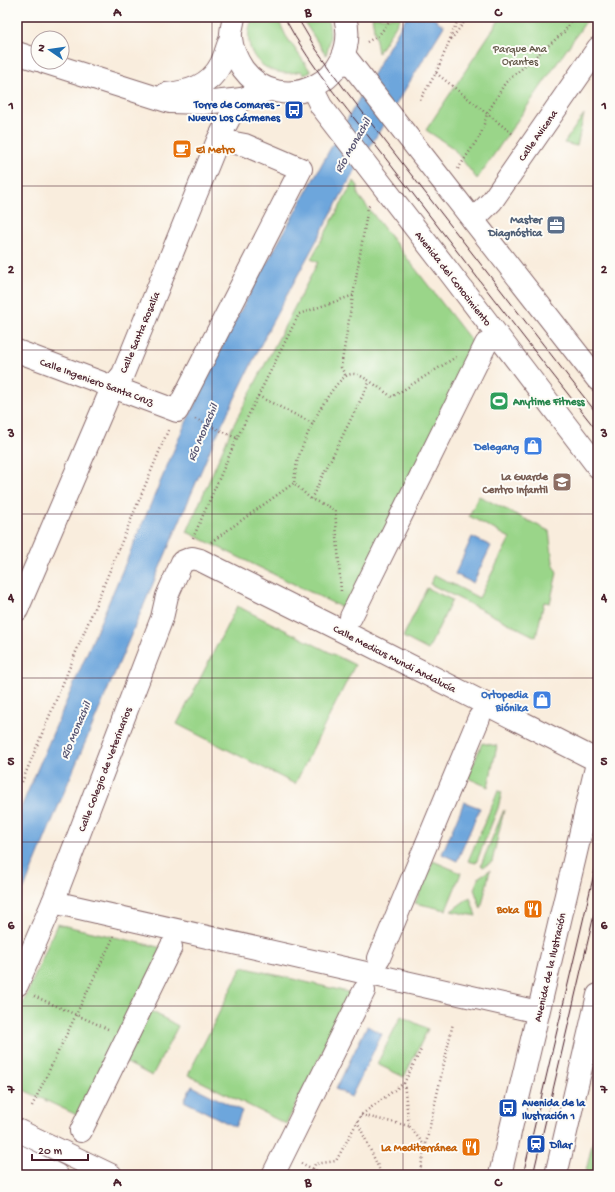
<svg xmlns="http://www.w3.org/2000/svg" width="615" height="1192" font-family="'Gochi Hand',sans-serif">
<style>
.green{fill:#9ad589;stroke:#727a5a}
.water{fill:#6da6dc;stroke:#5c6284}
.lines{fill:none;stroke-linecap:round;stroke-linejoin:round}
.minor-casing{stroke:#876769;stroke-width:24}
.major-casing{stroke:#876769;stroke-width:24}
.path{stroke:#876769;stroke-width:2.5;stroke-dasharray:1 3;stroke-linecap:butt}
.minor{stroke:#fff;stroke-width:22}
.major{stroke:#fff;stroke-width:22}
.tram{stroke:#4a1f2b;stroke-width:1}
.grid{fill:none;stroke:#4a1f2b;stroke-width:1;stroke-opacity:0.55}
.labels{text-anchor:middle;stroke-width:4;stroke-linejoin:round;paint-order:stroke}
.park-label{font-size:11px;fill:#625647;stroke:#fdfcf7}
.transit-label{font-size:11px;font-weight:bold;fill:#164399;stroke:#fdfcf7;text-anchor:start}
.street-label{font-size:11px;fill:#4a1f2b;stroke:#fdfcf7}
.food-label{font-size:11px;font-weight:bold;fill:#c56008;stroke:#fdfcf7;text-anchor:end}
.service-label{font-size:11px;font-weight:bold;fill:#4e5e75;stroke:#fdfcf7;text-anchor:end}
.leisure-label{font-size:11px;font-weight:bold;fill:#27864d;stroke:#fdfcf7;text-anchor:start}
.shop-label{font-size:11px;font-weight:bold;fill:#366cbe;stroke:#fdfcf7;text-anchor:end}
.education-label{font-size:11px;font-weight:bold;fill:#785e54;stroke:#fdfcf7;text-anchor:end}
.water-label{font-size:12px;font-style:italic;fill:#585572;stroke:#fdfcf7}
.neatline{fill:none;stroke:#4a1f2b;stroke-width:1.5}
.grid-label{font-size:13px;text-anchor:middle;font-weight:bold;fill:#4a1f2b}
</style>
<rect width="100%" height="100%" fill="#fdfcf7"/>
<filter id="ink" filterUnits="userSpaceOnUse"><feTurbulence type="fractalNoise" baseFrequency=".025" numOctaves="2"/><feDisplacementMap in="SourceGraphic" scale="8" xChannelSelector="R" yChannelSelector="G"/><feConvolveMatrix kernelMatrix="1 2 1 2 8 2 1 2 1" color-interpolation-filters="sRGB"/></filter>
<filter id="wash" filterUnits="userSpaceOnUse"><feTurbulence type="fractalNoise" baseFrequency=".012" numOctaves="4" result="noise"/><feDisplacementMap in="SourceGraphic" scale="16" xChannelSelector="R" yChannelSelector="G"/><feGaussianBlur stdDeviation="0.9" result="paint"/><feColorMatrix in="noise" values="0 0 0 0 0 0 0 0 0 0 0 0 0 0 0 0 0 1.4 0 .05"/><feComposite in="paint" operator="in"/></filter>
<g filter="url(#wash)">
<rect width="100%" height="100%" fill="#f9eddd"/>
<!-- green -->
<g class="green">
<path d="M 253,17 L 277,17 L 286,36 L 311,72 L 304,75 L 301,71 C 266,81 237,52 253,17 Z"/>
<path d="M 301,17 L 327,17 C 331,31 331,41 326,55 Z"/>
<polygon points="372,17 401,17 378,53"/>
<polygon points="501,17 589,17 477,179 453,148 426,130"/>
<polygon points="584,114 577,146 564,143"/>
<polygon points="354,181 358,186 358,195 477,348 347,610 187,532 231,430 318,262 311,259"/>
<polygon points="479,496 549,531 553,562 557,573 550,603 544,602 536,637 430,584 435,575 479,598 510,538 469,516"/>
<polygon points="427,588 452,600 428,650 403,637"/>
<polygon points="237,606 355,665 295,784 177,724"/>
<polygon points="482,743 497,746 488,787 468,778"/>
<polygon points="498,791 502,792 498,808 476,863 468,861"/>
<polygon points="504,810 492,862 483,867 481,865"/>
<polygon points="433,861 461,873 446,910 415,903"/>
<polygon points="490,870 481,909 474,889 479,877"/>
<polygon points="470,897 476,916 451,911"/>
<polygon points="57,924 163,948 79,1116 17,1087 17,1017"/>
<polygon points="242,967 352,993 286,1124 188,1075"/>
<polygon points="151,1011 178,1026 152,1076 125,1062"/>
<polygon points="401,1016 428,1029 404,1077 377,1064"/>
<polygon points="598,1119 598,1175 585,1175"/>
</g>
<!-- water -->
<g class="water">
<polygon points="406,17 432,17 444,26 350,179 270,326 213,443 67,785 17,906 17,817 182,431 232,326 329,151"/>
<polygon points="472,537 491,546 473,583 455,574"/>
<polygon points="464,802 480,808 457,861 442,854"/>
<polygon points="367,1026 382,1034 351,1097 336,1089"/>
<polygon points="192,1086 242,1111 235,1127 184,1101"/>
</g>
</g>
<g filter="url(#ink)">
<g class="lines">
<!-- minor casing -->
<g class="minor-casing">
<g id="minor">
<polyline points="473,220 492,201 598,48"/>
<polyline points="17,351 177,411 301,169 245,145 224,141"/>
<polyline points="17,610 112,388 123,374 218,140 235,107 242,99"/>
<polyline points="351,617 486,344"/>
<polyline points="53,902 538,1012"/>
<polyline points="379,958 479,718"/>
<polyline points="17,985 53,902 162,618 167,596 182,562 192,558 200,560 344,632 598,761"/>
<polyline points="81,1131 171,947"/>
<polyline points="273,1175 364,991"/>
</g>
</g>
<!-- major casing -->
<g class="major-casing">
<g id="major">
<path d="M 234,17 C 233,24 230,32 231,38 C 232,50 237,60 243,69 C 282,121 362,79 345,17"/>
<polyline points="17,53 38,60"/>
<polyline points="344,55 598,380"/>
<polyline points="44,62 170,102 203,103 242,99 269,90"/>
<polyline points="312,88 321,106 450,273 598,467"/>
<path d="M 166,94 C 188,92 210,86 221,64 C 225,56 227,46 231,38"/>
<polyline points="17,1130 111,1175"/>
<polyline points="17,1155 57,1175"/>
<polyline points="500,1175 598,759"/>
<polyline points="556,1175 598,995"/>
</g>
</g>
<!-- path -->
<g class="path">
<polyline points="450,39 459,17"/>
<polyline points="367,42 379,35 393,17"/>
<polyline points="436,73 514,135"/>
<polyline points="420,100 436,73 449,42 468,17"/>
<polyline points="458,169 481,134 487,114 505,83 564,32 574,17"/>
<polyline points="345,375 341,367 368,207 371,204"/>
<polyline points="258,396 312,423"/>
<polyline points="195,419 237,438"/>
<polyline points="311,499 370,381"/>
<polyline points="193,538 237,438 299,314 354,295"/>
<polyline points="211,542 294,483"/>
<path d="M 341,591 L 335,510 L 311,499 L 294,483 C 295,474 296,464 299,456 C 304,439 334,373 353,374 C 363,374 383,391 392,397 L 456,357"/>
<polyline points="22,782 169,428"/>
<polyline points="34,996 108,1029"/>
<polyline points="404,1083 409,1126 425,1146"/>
<polyline points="32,1106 114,936"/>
<polyline points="361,1115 409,1126"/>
<polyline points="357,1121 382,1175"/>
<polyline points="301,1163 325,1175"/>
<polyline points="313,1169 315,1164 336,1161 361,1115 404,1083 422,1048"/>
<polyline points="381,1174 388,1175"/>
<polyline points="419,1175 453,1023"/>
</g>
<!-- minor -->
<use href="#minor" class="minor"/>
<!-- major -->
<use href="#major" class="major"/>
<!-- tram -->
<g class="tram">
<path d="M 284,17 C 313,72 353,115 390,164 C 459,254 528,344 598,432"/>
<polyline points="297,17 316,49 343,87 598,415"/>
<polyline points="523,1175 598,857"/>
<polyline points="533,1175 598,898"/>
</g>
</g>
</g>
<!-- grid -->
<path class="grid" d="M 212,17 L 212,1175M 403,17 L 403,1175M 17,186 L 598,186M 17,350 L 598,350M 17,514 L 598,514M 17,678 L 598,678M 17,842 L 598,842M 17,1006 L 598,1006"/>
<!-- icons -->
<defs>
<g id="bus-square" transform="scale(1)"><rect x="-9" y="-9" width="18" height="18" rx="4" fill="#1a4fb4" stroke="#fdfcf7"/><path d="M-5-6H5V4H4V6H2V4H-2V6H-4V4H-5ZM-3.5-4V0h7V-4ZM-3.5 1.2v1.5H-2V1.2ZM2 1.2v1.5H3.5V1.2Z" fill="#fff"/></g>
<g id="cafe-square" transform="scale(1)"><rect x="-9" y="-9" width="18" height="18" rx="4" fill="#e8710a" stroke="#fdfcf7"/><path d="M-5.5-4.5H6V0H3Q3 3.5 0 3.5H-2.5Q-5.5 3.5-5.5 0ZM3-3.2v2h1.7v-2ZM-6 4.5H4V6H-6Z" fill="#fff"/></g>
<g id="office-square" transform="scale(1)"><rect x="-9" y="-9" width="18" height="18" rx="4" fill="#5c6f8a" stroke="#fdfcf7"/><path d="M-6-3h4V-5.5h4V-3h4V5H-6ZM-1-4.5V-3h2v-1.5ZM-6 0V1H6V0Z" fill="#fff"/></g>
<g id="stadium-square" transform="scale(1)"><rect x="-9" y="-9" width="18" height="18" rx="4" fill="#2e9e5b" stroke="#fdfcf7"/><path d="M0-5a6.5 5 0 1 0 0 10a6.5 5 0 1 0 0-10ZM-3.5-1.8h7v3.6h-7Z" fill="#fff"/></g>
<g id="shop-square" transform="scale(1)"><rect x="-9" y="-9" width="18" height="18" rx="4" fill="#3f7fe0" stroke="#fdfcf7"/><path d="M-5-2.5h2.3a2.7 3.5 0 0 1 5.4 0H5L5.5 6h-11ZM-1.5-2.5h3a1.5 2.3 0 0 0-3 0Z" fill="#fff"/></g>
<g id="school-square" transform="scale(1)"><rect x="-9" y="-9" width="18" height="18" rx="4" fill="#8d6e63" stroke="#fdfcf7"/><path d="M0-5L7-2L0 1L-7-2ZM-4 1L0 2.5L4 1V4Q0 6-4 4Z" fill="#fff"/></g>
<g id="restaurant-square" transform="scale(1)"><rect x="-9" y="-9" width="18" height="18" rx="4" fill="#e8710a" stroke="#fdfcf7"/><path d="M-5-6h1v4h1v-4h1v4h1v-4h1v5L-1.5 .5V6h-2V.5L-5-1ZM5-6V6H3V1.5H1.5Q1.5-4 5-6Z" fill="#fff"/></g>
<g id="station-square" transform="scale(1)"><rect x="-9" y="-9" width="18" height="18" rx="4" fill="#1a4fb4" stroke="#fdfcf7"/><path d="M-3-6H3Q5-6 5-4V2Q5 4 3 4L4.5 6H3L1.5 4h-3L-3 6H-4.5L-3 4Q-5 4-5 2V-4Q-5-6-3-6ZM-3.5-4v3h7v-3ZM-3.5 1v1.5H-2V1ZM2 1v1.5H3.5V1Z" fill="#fff"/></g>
</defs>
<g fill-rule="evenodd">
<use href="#bus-square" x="294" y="110"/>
<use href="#cafe-square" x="182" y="149"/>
<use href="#office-square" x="556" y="225"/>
<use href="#stadium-square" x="499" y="401"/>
<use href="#shop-square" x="533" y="446"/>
<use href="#school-square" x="562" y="482"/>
<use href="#shop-square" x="542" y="700"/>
<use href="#restaurant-square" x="533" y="909"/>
<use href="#bus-square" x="508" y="1108"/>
<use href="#station-square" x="536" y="1144"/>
<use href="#restaurant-square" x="471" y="1147"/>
</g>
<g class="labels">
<!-- park labels -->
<g class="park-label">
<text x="520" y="52">Parque Ana<tspan x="520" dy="13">Orantes</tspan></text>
</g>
<!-- transit labels -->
<g class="transit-label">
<text x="280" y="108" text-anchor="end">Torre de Comares -<tspan x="280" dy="13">Nuevo Los Cármenes</tspan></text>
<text x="522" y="1106">Avenida de la<tspan x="522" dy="13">Ilustración 1</tspan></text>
<text x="550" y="1148">Dílar</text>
</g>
<!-- street labels -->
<g class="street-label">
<text transform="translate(537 135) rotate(-55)" y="4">Calle Avicena</text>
<text transform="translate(454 278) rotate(52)" y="4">Avenida del Conocimiento</text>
<text transform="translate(139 332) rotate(-67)" y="4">Calle Santa Rosalía</text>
<text transform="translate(97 381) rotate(20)" y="4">Calle Ingeniero Santa Cruz</text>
<text transform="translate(395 658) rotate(27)" y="4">Calle Medicus Mundi Andalucía</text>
<text transform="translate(104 769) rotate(-69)" y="4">Calle Colegio de Veterinarios</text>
<text transform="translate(549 967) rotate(-77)" y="4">Avenida de la Ilustración</text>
</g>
<!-- food labels -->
<g class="food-label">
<text x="196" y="153" text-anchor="start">El Metro</text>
<text x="519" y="913">Boka</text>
<text x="457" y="1151">La Mediterránea</text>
</g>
<!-- service labels -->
<g class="service-label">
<text x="542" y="223">Master<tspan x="542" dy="13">Diagnóstica</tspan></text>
</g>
<!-- leisure labels -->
<g class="leisure-label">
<text x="513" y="405">Anytime Fitness</text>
</g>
<!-- shop labels -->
<g class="shop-label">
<text x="519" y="450">Delegang</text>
<text x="528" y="698">Ortopedia<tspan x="528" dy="13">Biónika</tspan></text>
</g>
<!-- education labels -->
<g class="education-label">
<text x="548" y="480">La Guarde<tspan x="548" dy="13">Centro Infantil</tspan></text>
</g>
<!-- water labels -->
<g class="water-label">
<text transform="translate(352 145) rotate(-60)" y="4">Río Monachil</text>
<text transform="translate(202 432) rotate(-67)" y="4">Río Monachil</text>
<text transform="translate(75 730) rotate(-67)" y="4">Río Monachil</text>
</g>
</g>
<!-- margin -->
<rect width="615" height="1192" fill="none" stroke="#fdfcf7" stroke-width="44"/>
<!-- north arrow -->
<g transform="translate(50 50) rotate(283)"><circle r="19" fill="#fdfcf7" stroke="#b5a4a5"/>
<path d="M0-3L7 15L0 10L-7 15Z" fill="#1f6fb2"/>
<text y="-6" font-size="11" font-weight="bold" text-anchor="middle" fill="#4a1f2b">N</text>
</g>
<!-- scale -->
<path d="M32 1154v6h56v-6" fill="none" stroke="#4a1f2b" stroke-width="2"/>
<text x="38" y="1154" font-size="12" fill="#4a1f2b" stroke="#fdfcf7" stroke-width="3" paint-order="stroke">20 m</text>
<rect x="22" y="22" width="571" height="1148" class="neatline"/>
<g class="grid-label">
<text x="117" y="16">A</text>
<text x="308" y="16">B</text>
<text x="498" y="16">C</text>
<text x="11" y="109">1</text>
<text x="604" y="109">1</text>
<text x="11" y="273">2</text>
<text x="604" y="273">2</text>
<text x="11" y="437">3</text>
<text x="604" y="437">3</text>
<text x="11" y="601">4</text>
<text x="604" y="601">4</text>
<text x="11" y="765">5</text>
<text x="604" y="765">5</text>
<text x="11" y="929">6</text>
<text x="604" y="929">6</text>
<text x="11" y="1093">7</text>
<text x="604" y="1093">7</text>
<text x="117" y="1186">A</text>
<text x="308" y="1186">B</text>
<text x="498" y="1186">C</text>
</g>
</svg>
